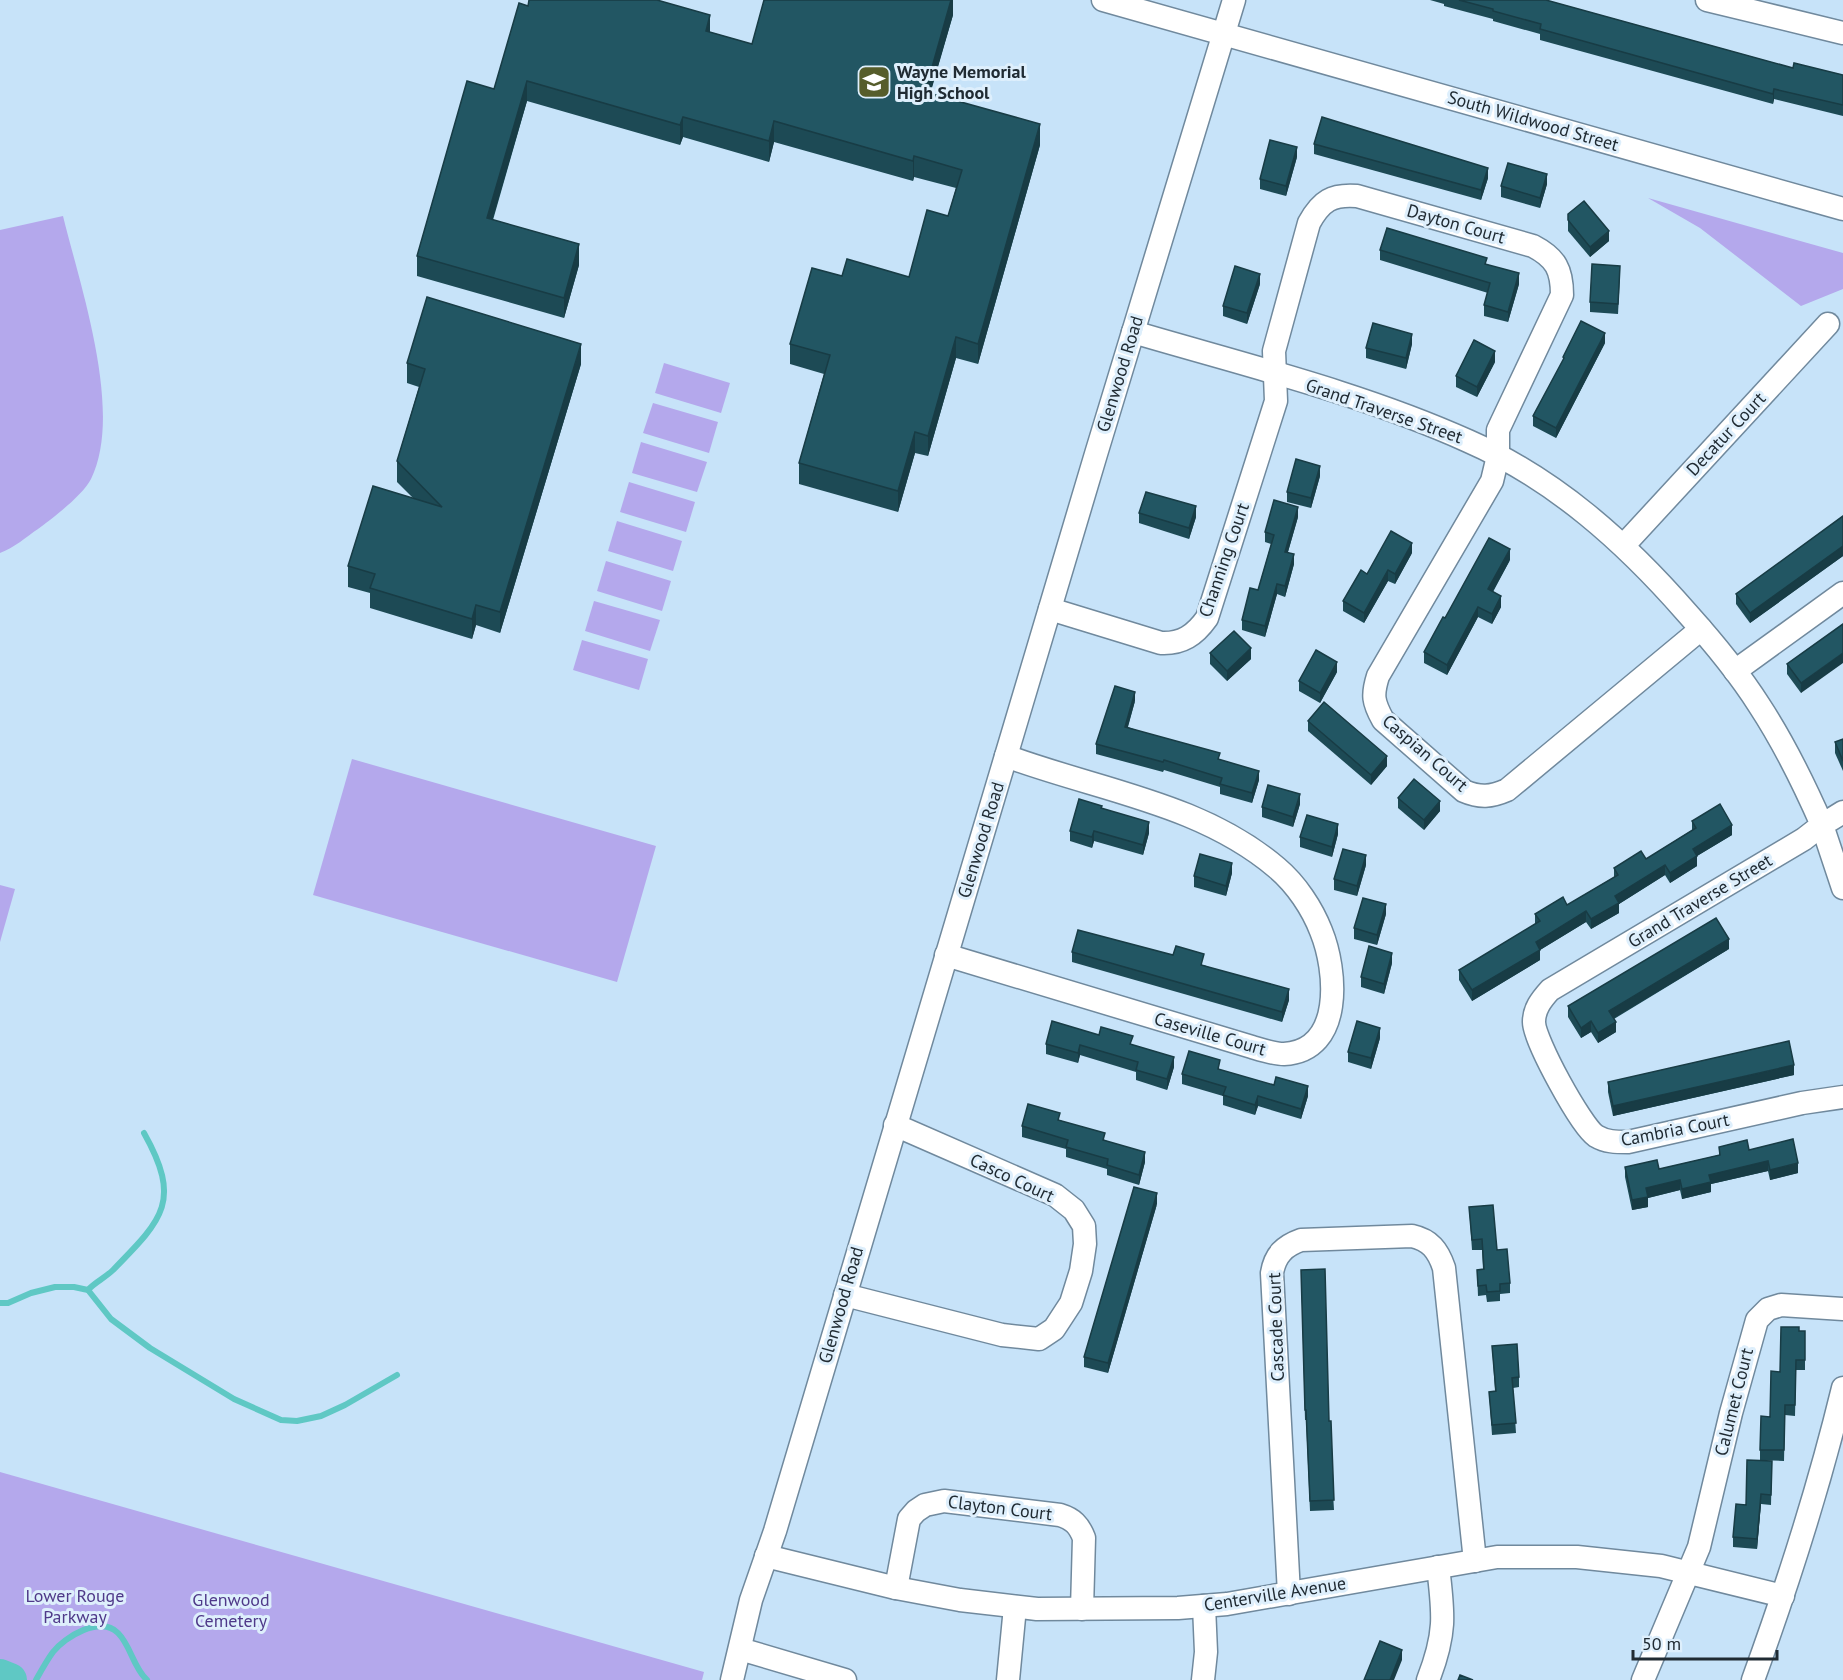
<svg xmlns="http://www.w3.org/2000/svg" width="1843" height="1680" font-family="'PT Sans',sans-serif">
<style>
.green{fill:#b4a8ec}
.lines{fill:none;stroke-linecap:round;stroke-linejoin:round}
.stream{stroke:#5fc8c4;stroke-width:6}
.river{stroke:#5fc8c4;stroke-width:34}
.minor-casing{stroke:#70899d;stroke-width:25}
.minor{stroke:#fff;stroke-width:22}
.wall{fill:#1d4a55}
.shaded-wall{fill:#183c45}
.building{fill:#225663;stroke:#183c45;stroke-width:1.5}
.labels{text-anchor:middle;stroke-width:6;stroke-linejoin:round;paint-order:stroke}
.poi-label{font-size:18px;font-weight:bold;fill:#202b33;stroke:#deeffc;text-anchor:start}
.street-label{font-size:18px;fill:#202b33;stroke:#deeffc}
.park-label{font-size:18px;fill:#4f3989;stroke:#deeffc}
</style>
<rect width="100%" height="100%" fill="#c7e3f9"/>
<!-- green -->
<g class="green">
<polygon points="1648,198 1843,253 1843,289 1801,306 1700,228"/>
<path d="M 63,216 C 80,286 124,412 91,479 C 83,495 53,518 38,529 C 26,537 14,548 0,553 L 0,230 Z"/>
<polygon points="664,363 730,383 721,413 655,393"/>
<polygon points="653,403 718,422 709,453 643,433"/>
<polygon points="641,442 707,462 697,492 632,473"/>
<polygon points="629,482 695,502 686,532 620,512"/>
<polygon points="617,521 682,541 673,571 608,551"/>
<polygon points="606,561 671,581 662,611 597,591"/>
<polygon points="594,601 660,620 650,651 585,631"/>
<polygon points="582,640 648,659 639,690 573,670"/>
<polygon points="352,759 656,846 617,982 313,895"/>
<polygon points="0,885 15,889 0,942"/>
<polygon points="0,1472 704,1672 702,1680 0,1680"/>
</g>
<g class="lines">
<!-- stream -->
<g class="stream">
<path d="M 88,1290 C 95,1282 105,1278 113,1270 C 163,1219 182,1201 144,1133"/>
<polyline points="0,1303 8,1303 31,1293 55,1287 74,1287 88,1290 111,1319 150,1348 234,1399 281,1420 297,1421 321,1416 345,1405 397,1375"/>
<path d="M 36,1680 C 41,1671 47,1660 53,1652 C 65,1637 100,1615 118,1633 C 131,1646 133,1667 147,1680"/>
</g>
<!-- river -->
<polyline class="river" points="0,1676 10,1680"/>
<!-- minor casing -->
<g class="minor-casing">
<g id="minor">
<polyline points="1103,0 1843,209"/>
<polyline points="1707,0 1843,33"/>
<path d="M 1133,332 C 1245,365 1361,393 1468,441 C 1555,479 1625,542 1687,613 C 1713,642 1738,672 1759,705 C 1784,743 1804,784 1822,825 L 1804,839 L 1550,990 C 1541,1000 1534,1009 1534,1022 C 1534,1040 1581,1126 1596,1136 C 1606,1142 1616,1142 1628,1142 L 1802,1103 L 1843,1097"/>
<polyline points="1624,545 1828,324"/>
<path d="M 1050,609 L 1161,643 C 1182,644 1195,635 1207,618 L 1276,401 L 1274,351 L 1309,223 C 1321,201 1332,194 1357,196 L 1533,246 C 1556,258 1562,270 1562,295 L 1498,430 L 1498,456 L 1492,481 L 1378,676 C 1372,695 1373,702 1383,720 L 1464,791 C 1480,798 1491,797 1507,790 L 1701,629"/>
<polyline points="1735,671 1843,593"/>
<polyline points="1843,812 1822,825 1843,888"/>
<path d="M 946,955 L 1252,1047 C 1262,1050 1274,1054 1284,1054 C 1344,1051 1337,970 1321,931 C 1312,908 1296,884 1277,868 C 1201,803 1097,790 1006,756"/>
<polyline points="845,1295 1002,1335 1039,1339 1054,1329 1071,1303 1081,1271 1085,1244 1084,1226 1074,1210 1055,1195 895,1125"/>
<polyline points="766,1556 896,1588 960,1600 1037,1609 1178,1608 1227,1604 1497,1557 1577,1557 1661,1566 1783,1596"/>
<path d="M 896,1588 L 909,1519 L 916,1511 L 925,1505 L 944,1501 L 1060,1515 C 1073,1519 1079,1525 1084,1538 L 1082,1609"/>
<path d="M 1289,1594 L 1272,1273 C 1275,1255 1284,1246 1301,1240 L 1412,1236 C 1430,1240 1438,1250 1444,1268 L 1475,1561"/>
<polyline points="740,1649 845,1680"/>
<polyline points="732,1680 751,1600 775,1531 1096,454 1234,0"/>
<polyline points="1008,1680 1015,1607"/>
<polyline points="1203,1680 1206,1652 1204,1606"/>
<path d="M 1428,1680 C 1446,1634 1444,1615 1438,1567"/>
<polyline points="1643,1680 1699,1547 1731,1413 1757,1320 1768,1309 1781,1305 1843,1309"/>
<path d="M 1753,1680 C 1788,1584 1819,1487 1843,1388"/>
</g>
</g>
<!-- minor -->
<use href="#minor" class="minor"/>
</g>
<!-- wall -->
<g class="wall">
<polygon points="953,0 953,15 930,93 1040,145 978,364 956,358 928,456 915,453 898,512 799,484 799,463 824,374 790,364 790,344 842,276 909,277 948,216 956,188 914,177 913,181 774,142 769,162 683,137 680,145 527,101 493,220 579,265 564,318 417,276 417,256 494,89 528,6 710,32 752,44"/>
<polygon points="1430,0 1546,0 1793,68 1843,75 1843,116 1774,99 1773,104 1540,40 1540,34 1493,21 1493,19 1444,6 1444,4"/>
<polygon points="1314,144 1488,178 1481,200 1314,154"/>
<polygon points="1297,157 1286,196 1260,189 1260,179"/>
<polygon points="1547,184 1540,208 1501,197 1501,186"/>
<polygon points="1568,214 1609,241 1590,257 1568,231"/>
<polygon points="1380,250 1487,264 1519,284 1508,322 1484,316 1484,305 1488,293 1380,260"/>
<polygon points="1620,276 1618,314 1590,312 1590,302"/>
<polygon points="1260,284 1247,324 1223,316 1223,306"/>
<polygon points="1605,343 1556,438 1533,426 1533,416 1563,361 1563,357"/>
<polygon points="1412,344 1406,369 1366,358 1366,348"/>
<polygon points="1495,362 1477,397 1456,387 1456,376"/>
<polygon points="407,363 581,364 500,633 476,625 472,639 370,608 370,593 348,587 348,566 413,498 397,482 397,461 419,387 407,383"/>
<polygon points="1320,476 1311,508 1287,502 1287,492"/>
<polygon points="1139,513 1196,517 1189,539 1139,523"/>
<polygon points="1843,516 1843,556 1750,623 1736,604 1736,594"/>
<polygon points="1298,517 1288,552 1294,564 1285,597 1277,594 1265,637 1242,630 1242,620 1258,590 1271,544 1265,542 1265,532"/>
<polygon points="1412,553 1395,584 1388,581 1364,623 1343,611 1343,601 1367,574"/>
<polygon points="1510,560 1493,592 1501,607 1492,624 1478,617 1447,675 1424,663 1424,652 1445,618"/>
<polygon points="1843,624 1801,693 1787,674 1787,664"/>
<polygon points="1210,653 1251,659 1227,681 1210,664"/>
<polygon points="1337,672 1320,703 1299,691 1299,681"/>
<polygon points="1135,701 1128,727 1220,760 1259,780 1252,803 1220,794 1220,787 1164,770 1163,772 1096,754 1096,744"/>
<polygon points="1308,721 1387,766 1371,785 1308,731"/>
<polygon points="1843,739 1843,771 1835,753 1835,742"/>
<polygon points="1398,798 1440,811 1424,830 1398,808"/>
<polygon points="1300,804 1293,827 1262,817 1262,807"/>
<polygon points="1102,808 1149,833 1143,855 1094,841 1092,848 1070,841 1070,831"/>
<polygon points="1692,821 1732,835 1697,856 1697,866 1670,883 1665,875 1619,904 1619,913 1591,929 1586,922 1540,950 1540,960 1472,1001 1459,980 1459,970 1535,924 1535,914 1567,905 1614,877 1614,868 1646,859 1692,830"/>
<polygon points="1338,834 1332,857 1300,847 1300,837"/>
<polygon points="1366,865 1357,896 1334,890 1334,879"/>
<polygon points="1232,873 1226,896 1194,887 1194,876"/>
<polygon points="1386,914 1377,945 1354,939 1354,928"/>
<polygon points="1729,949 1614,1019 1616,1032 1598,1043 1591,1032 1581,1038 1568,1017 1568,1006"/>
<polygon points="1072,952 1204,965 1289,1000 1282,1022 1072,962"/>
<polygon points="1392,963 1384,994 1361,987 1361,977"/>
<polygon points="1380,1038 1371,1069 1348,1062 1348,1052"/>
<polygon points="1046,1044 1133,1045 1174,1067 1167,1090 1136,1080 1136,1072 1080,1055 1078,1063 1046,1054"/>
<polygon points="1220,1070 1308,1096 1301,1119 1258,1106 1255,1115 1223,1105 1223,1096 1182,1084 1182,1074"/>
<polygon points="1794,1075 1613,1116 1608,1092 1608,1082"/>
<polygon points="1060,1120 1105,1140 1145,1162 1139,1185 1107,1175 1107,1169 1066,1157 1066,1149 1022,1137 1022,1126"/>
<polygon points="1719,1147 1749,1150 1798,1173 1770,1180 1768,1171 1711,1184 1711,1192 1682,1199 1680,1190 1648,1198 1648,1207 1632,1210 1625,1177 1625,1167 1659,1169 1719,1155"/>
<polygon points="1157,1204 1108,1373 1084,1367 1084,1357"/>
<polygon points="1469,1207 1497,1250 1510,1283 1510,1293 1500,1294 1500,1301 1487,1302 1486,1295 1478,1296 1477,1270 1483,1269 1482,1250 1472,1250"/>
<polygon points="1301,1270 1329,1421 1334,1510 1310,1511 1306,1420 1305,1420"/>
<polygon points="1799,1331 1805,1331 1805,1370 1796,1370 1795,1416 1785,1415 1784,1461 1760,1460 1760,1450 1770,1417 1780,1372"/>
<polygon points="1492,1346 1519,1377 1519,1387 1513,1388 1516,1433 1492,1435 1489,1392 1495,1391"/>
<polygon points="1772,1461 1771,1505 1761,1504 1757,1549 1733,1547 1733,1537 1746,1505"/>
</g>
<!-- shaded-wall -->
<g class="shaded-wall">
<polygon points="951,0 953,0 953,15 925,112 925,92"/>
<polygon points="710,15 710,35 706,31"/>
<polygon points="527,81 527,101 487,238 487,218"/>
<polygon points="1774,89 1774,99 1773,104 1773,94"/>
<polygon points="683,117 683,137 680,145 680,125"/>
<polygon points="774,121 774,142 769,162 769,141"/>
<polygon points="1040,124 1040,145 978,364 978,344"/>
<polygon points="1297,147 1297,157 1286,196 1286,186"/>
<polygon points="914,156 914,177 913,181 913,161"/>
<polygon points="1488,168 1488,178 1481,200 1481,190"/>
<polygon points="1547,174 1547,184 1540,208 1540,198"/>
<polygon points="1609,231 1609,241 1590,257 1590,247"/>
<polygon points="579,244 579,265 564,318 564,298"/>
<polygon points="1519,273 1519,284 1508,322 1508,312"/>
<polygon points="1260,274 1260,284 1247,324 1247,313"/>
<polygon points="1605,333 1605,343 1556,438 1556,428"/>
<polygon points="1412,334 1412,344 1406,369 1406,358"/>
<polygon points="956,337 956,358 928,456 928,436"/>
<polygon points="581,344 581,364 500,633 500,612"/>
<polygon points="1495,351 1495,362 1477,397 1477,387"/>
<polygon points="915,432 915,453 898,512 898,491"/>
<polygon points="1320,466 1320,476 1311,508 1311,498"/>
<polygon points="1196,506 1196,517 1189,539 1189,528"/>
<polygon points="1298,507 1298,517 1285,562 1285,552"/>
<polygon points="1412,543 1412,553 1395,584 1395,574"/>
<polygon points="1843,546 1843,556 1750,623 1750,613"/>
<polygon points="1510,549 1510,560 1488,600 1488,589"/>
<polygon points="1294,554 1294,564 1285,597 1285,586"/>
<polygon points="1388,570 1388,581 1364,623 1364,613"/>
<polygon points="1277,584 1277,594 1265,637 1265,626"/>
<polygon points="1501,596 1501,607 1492,624 1492,614"/>
<polygon points="476,605 476,625 472,639 472,619"/>
<polygon points="1478,607 1478,617 1447,675 1447,665"/>
<polygon points="1251,648 1251,659 1227,681 1227,671"/>
<polygon points="1843,653 1843,663 1801,693 1801,683"/>
<polygon points="1337,662 1337,672 1320,703 1320,693"/>
<polygon points="1135,692 1135,701 1125,736 1125,727"/>
<polygon points="1387,756 1387,766 1371,785 1371,775"/>
<polygon points="1259,771 1259,780 1252,803 1252,793"/>
<polygon points="1300,794 1300,804 1293,827 1293,817"/>
<polygon points="1440,801 1440,811 1424,830 1424,820"/>
<polygon points="1149,822 1149,833 1143,855 1143,845"/>
<polygon points="1338,824 1338,834 1332,857 1332,847"/>
<polygon points="1732,825 1732,835 1697,856 1697,866 1670,883 1670,873 1693,849"/>
<polygon points="1094,831 1094,841 1092,848 1092,837"/>
<polygon points="1366,855 1366,865 1357,896 1357,886"/>
<polygon points="1232,863 1232,873 1226,896 1226,886"/>
<polygon points="1665,865 1665,875 1619,904 1619,913 1591,929 1591,919 1615,896"/>
<polygon points="1386,904 1386,914 1377,945 1377,935"/>
<polygon points="1586,911 1586,922 1540,950 1540,960 1472,1001 1472,990 1536,942"/>
<polygon points="1729,939 1729,949 1609,1021 1609,1011"/>
<polygon points="1392,953 1392,963 1384,994 1384,984"/>
<polygon points="1289,989 1289,1000 1282,1022 1282,1012"/>
<polygon points="1591,1021 1591,1032 1581,1038 1581,1028"/>
<polygon points="1616,1022 1616,1032 1598,1043 1598,1033"/>
<polygon points="1380,1028 1380,1038 1371,1069 1371,1058"/>
<polygon points="1080,1045 1080,1055 1078,1063 1078,1053"/>
<polygon points="1174,1057 1174,1067 1167,1090 1167,1079"/>
<polygon points="1794,1065 1794,1075 1613,1116 1613,1106"/>
<polygon points="1308,1086 1308,1096 1301,1119 1301,1109"/>
<polygon points="1258,1096 1258,1106 1255,1115 1255,1105"/>
<polygon points="1145,1152 1145,1162 1139,1185 1139,1175"/>
<polygon points="1768,1161 1768,1171 1711,1184 1711,1192 1682,1199 1682,1189 1709,1175"/>
<polygon points="1798,1163 1798,1173 1770,1180 1770,1170"/>
<polygon points="1680,1180 1680,1190 1648,1198 1648,1207 1632,1210 1632,1200 1646,1188"/>
<polygon points="1157,1193 1157,1204 1108,1373 1108,1363"/>
<polygon points="1761,1494 1761,1504 1757,1549 1757,1539"/>
<polygon points="1402,1650 1402,1660 1394,1680 1390,1680"/>
</g>
<!-- building -->
<g class="building">
<polygon points="529,0 657,0 710,15 706,31 752,44 764,0 951,0 925,92 1040,124 978,344 956,337 928,436 915,432 898,491 799,463 830,355 790,344 812,268 842,276 847,259 909,277 927,210 948,216 962,170 914,156 913,161 774,121 769,141 683,117 680,125 527,81 487,218 579,244 564,298 417,256 467,81 494,89 519,3 528,6"/>
<polygon points="1459,0 1546,0 1793,68 1794,63 1843,75 1843,105 1774,89 1773,94 1540,29 1541,24 1493,11 1493,9"/>
<polygon points="1322,117 1488,168 1481,190 1314,144"/>
<polygon points="1270,140 1297,147 1286,186 1260,179"/>
<polygon points="1508,163 1547,174 1540,198 1501,186"/>
<polygon points="1584,201 1609,231 1590,247 1568,220 1568,214"/>
<polygon points="1387,228 1487,258 1485,264 1519,273 1508,312 1484,305 1490,283 1380,250"/>
<polygon points="1592,264 1620,266 1618,304 1590,302"/>
<polygon points="1235,266 1260,274 1247,313 1223,306"/>
<polygon points="427,297 581,344 500,612 476,605 472,619 370,588 375,574 348,566 373,486 442,507 397,461 425,369 407,363"/>
<polygon points="1581,321 1605,333 1556,428 1533,416 1564,358 1563,357"/>
<polygon points="1373,323 1412,334 1406,358 1366,348"/>
<polygon points="1474,340 1495,351 1477,387 1456,376"/>
<polygon points="1296,459 1320,466 1311,498 1287,492"/>
<polygon points="1146,492 1196,506 1189,528 1139,513"/>
<polygon points="1274,500 1298,507 1285,552 1294,554 1285,586 1277,584 1265,626 1242,620 1250,588 1258,590 1274,535 1265,532"/>
<polygon points="1843,516 1843,546 1750,613 1736,594"/>
<polygon points="1391,531 1412,543 1395,574 1388,570 1364,613 1343,601 1361,570 1367,574"/>
<polygon points="1489,538 1510,549 1488,589 1501,596 1492,614 1478,607 1447,665 1424,652 1443,617 1445,618"/>
<polygon points="1843,624 1843,653 1801,683 1787,664"/>
<polygon points="1234,631 1251,648 1227,671 1210,653"/>
<polygon points="1316,650 1337,662 1320,693 1299,681"/>
<polygon points="1115,686 1135,692 1125,727 1220,753 1218,759 1259,771 1252,793 1220,784 1222,778 1164,760 1163,762 1096,744"/>
<polygon points="1324,702 1387,756 1371,775 1308,721"/>
<polygon points="1843,739 1843,761 1835,742"/>
<polygon points="1414,779 1440,801 1424,820 1398,798"/>
<polygon points="1268,785 1300,794 1293,817 1262,807"/>
<polygon points="1079,799 1102,806 1101,808 1149,822 1143,845 1094,831 1092,837 1070,831"/>
<polygon points="1720,804 1732,825 1693,849 1697,856 1670,873 1665,865 1615,896 1619,903 1591,919 1586,911 1536,942 1540,950 1472,990 1459,970 1540,921 1535,914 1563,897 1567,905 1618,875 1614,868 1641,851 1646,859 1696,828 1692,821"/>
<polygon points="1307,815 1338,824 1332,847 1300,837"/>
<polygon points="1343,849 1366,855 1357,886 1334,879"/>
<polygon points="1200,854 1232,863 1226,886 1194,876"/>
<polygon points="1363,898 1386,904 1377,935 1354,928"/>
<polygon points="1716,918 1729,939 1609,1011 1616,1022 1598,1033 1591,1021 1581,1028 1568,1006"/>
<polygon points="1078,930 1173,955 1176,946 1204,954 1201,965 1289,989 1282,1012 1072,952"/>
<polygon points="1369,946 1392,953 1384,984 1361,977"/>
<polygon points="1052,1021 1099,1035 1101,1027 1133,1036 1130,1044 1174,1057 1167,1079 1136,1070 1138,1062 1080,1045 1078,1053 1046,1044"/>
<polygon points="1357,1021 1380,1028 1371,1058 1348,1052"/>
<polygon points="1789,1041 1794,1065 1613,1106 1608,1082"/>
<polygon points="1189,1051 1220,1060 1218,1069 1274,1085 1276,1077 1308,1086 1301,1109 1258,1096 1255,1105 1223,1095 1226,1087 1182,1074"/>
<polygon points="1028,1104 1060,1113 1058,1120 1105,1133 1103,1140 1145,1152 1139,1175 1107,1165 1108,1159 1066,1147 1068,1140 1022,1126"/>
<polygon points="1793,1139 1798,1163 1770,1170 1768,1161 1709,1175 1711,1182 1682,1189 1680,1180 1646,1188 1648,1197 1632,1200 1625,1167 1657,1160 1659,1169 1720,1155 1719,1147 1747,1140 1749,1150"/>
<polygon points="1134,1187 1157,1193 1108,1363 1084,1357"/>
<polygon points="1493,1205 1497,1250 1507,1249 1510,1283 1500,1284 1500,1291 1487,1292 1486,1285 1478,1286 1477,1270 1484,1269 1482,1239 1472,1240 1469,1207"/>
<polygon points="1325,1269 1329,1421 1331,1421 1334,1500 1310,1501 1306,1410 1305,1410 1301,1270"/>
<polygon points="1781,1327 1799,1327 1799,1331 1805,1331 1805,1360 1796,1360 1795,1405 1785,1405 1784,1450 1760,1450 1761,1416 1770,1417 1771,1371 1780,1372"/>
<polygon points="1517,1344 1519,1377 1512,1378 1516,1423 1492,1425 1489,1392 1496,1391 1492,1346"/>
<polygon points="1747,1460 1772,1461 1771,1495 1761,1494 1757,1539 1733,1537 1736,1504 1746,1505"/>
<polygon points="1380,1641 1402,1650 1390,1680 1364,1680"/>
<polygon points="1460,1675 1473,1680 1458,1680"/>
</g>
<!-- icons -->
<defs>
<g id="school-square" transform="scale(1.725)"><rect x="-9" y="-9" width="18" height="18" rx="4" fill="#565d2b" stroke="#deeffc"/><path d="M0-5L7-2L0 1L-7-2ZM-4 1L0 2.5L4 1V4Q0 6-4 4Z" fill="#fff"/></g>
</defs>
<g fill-rule="evenodd">
<use href="#school-square" x="874" y="82"/>
</g>
<g class="labels">
<!-- poi labels -->
<g class="poi-label">
<text x="897" y="78">Wayne Memorial<tspan x="897" dy="21">High School</tspan></text>
</g>
<!-- street labels -->
<g class="street-label">
<text transform="translate(1533 121) rotate(16)" y="6">South Wildwood Street</text>
<text transform="translate(1456 224) rotate(16)" y="6">Dayton Court</text>
<text transform="translate(1120 374) rotate(-73)" y="6">Glenwood Road</text>
<text transform="translate(1384 411) rotate(19)" y="6">Grand Traverse Street</text>
<text transform="translate(1726 434) rotate(-47)" y="6">Decatur Court</text>
<text transform="translate(1224 560) rotate(-71)" y="6">Channing Court</text>
<text transform="translate(1425 753) rotate(41)" y="6">Caspian Court</text>
<text transform="translate(981 840) rotate(-73)" y="6">Glenwood Road</text>
<text transform="translate(1700 901) rotate(-31)" y="6">Grand Traverse Street</text>
<text transform="translate(1210 1034) rotate(16)" y="6">Caseville Court</text>
<text transform="translate(1675 1130) rotate(-11)" y="6">Cambria Court</text>
<text transform="translate(1012 1178) rotate(25)" y="6">Casco Court</text>
<text transform="translate(841 1305) rotate(-74)" y="6">Glenwood Road</text>
<text transform="translate(1276 1327) rotate(-92)" y="6">Cascade Court</text>
<text transform="translate(1734 1402) rotate(-76)" y="6">Calumet Court</text>
<text transform="translate(1000 1508) rotate(7)" y="6">Clayton Court</text>
<text transform="translate(1275 1594) rotate(-9)" y="6">Centerville Avenue</text>
</g>
<!-- park labels -->
<g class="park-label">
<text x="75" y="1602">Lower Rouge<tspan x="75" dy="21">Parkway</tspan></text>
<text x="231" y="1606">Glenwood<tspan x="231" dy="21">Cemetery</tspan></text>
</g>
</g>
<!-- scale -->
<path d="M1633 1650v9h144v-9" fill="none" stroke="#202b33" stroke-width="3"/>
<text x="1642" y="1650" font-size="18" fill="#202b33" stroke="#deeffc" stroke-width="4.5" paint-order="stroke">50 m</text>
</svg>
